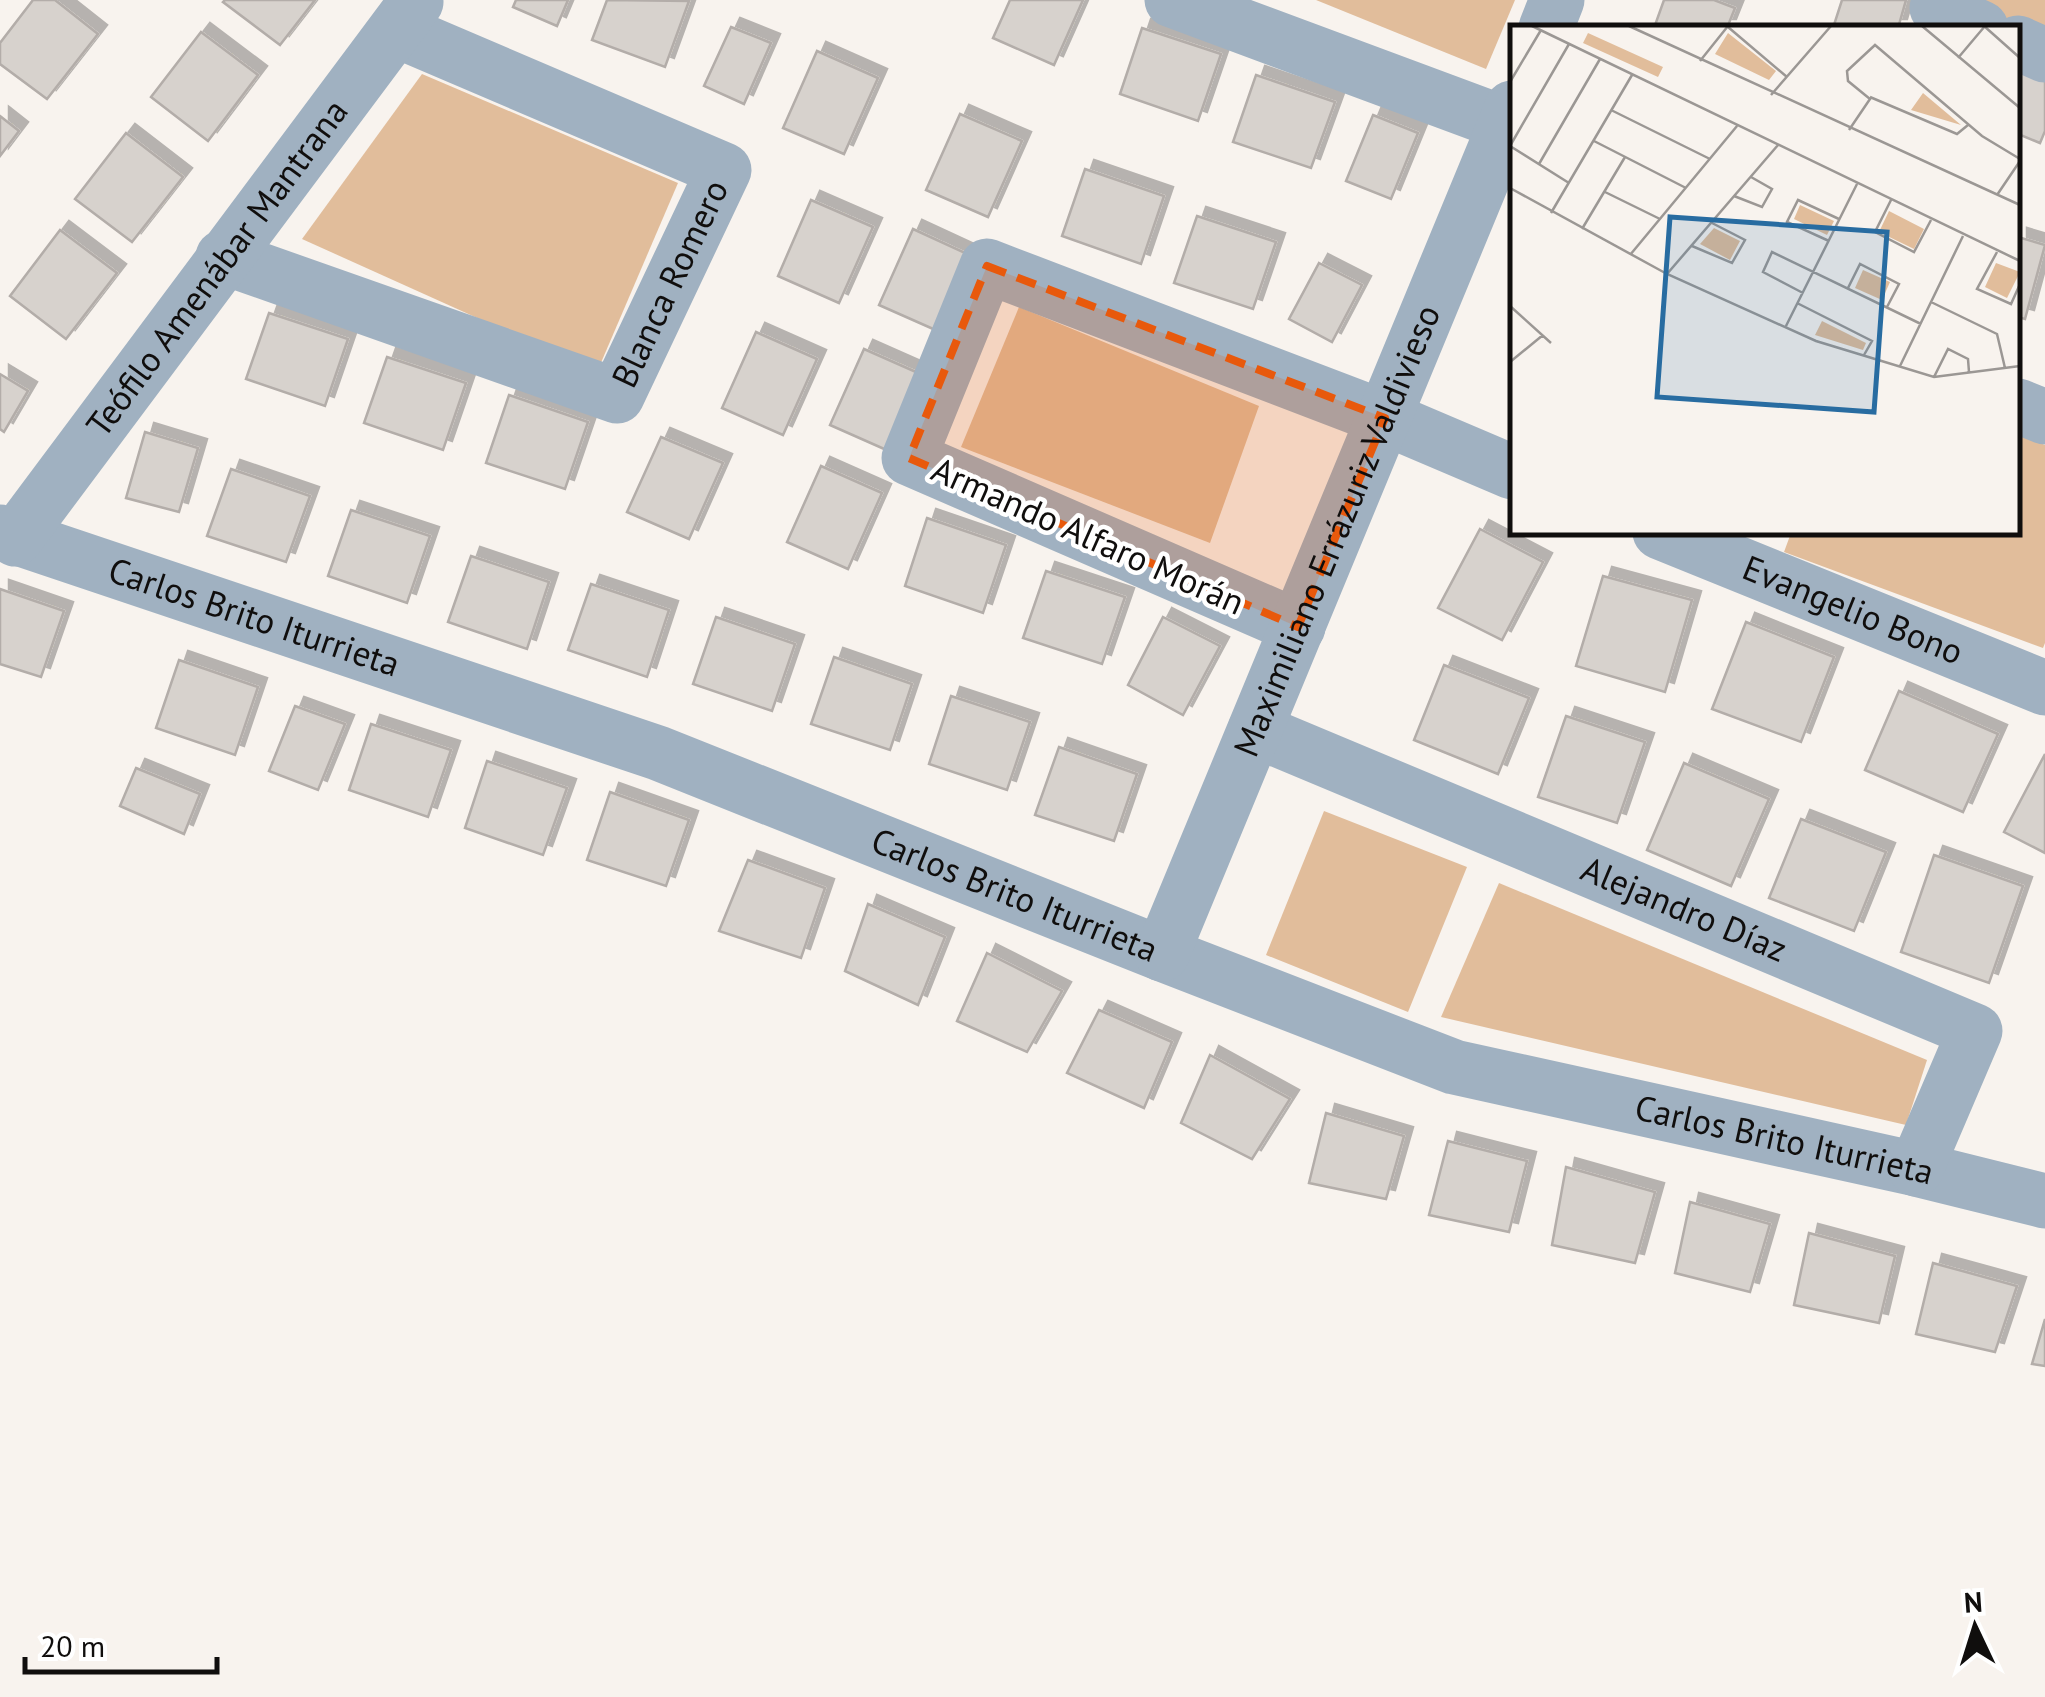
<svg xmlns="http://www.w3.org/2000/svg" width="2045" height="1697" font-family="'PT Sans',sans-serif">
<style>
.green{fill:#e1bd9b}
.building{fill:#d7d2cd;stroke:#b3ada9;stroke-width:2.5;filter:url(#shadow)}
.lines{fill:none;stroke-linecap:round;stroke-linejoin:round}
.minor{stroke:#a0b1c1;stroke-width:55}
.marked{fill:#e8590c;fill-opacity:0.2;stroke:#e8590c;stroke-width:8;stroke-dasharray:20 12;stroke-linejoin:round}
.labels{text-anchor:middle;stroke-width:9;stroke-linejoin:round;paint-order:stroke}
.street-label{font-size:35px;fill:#100e0d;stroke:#fff}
.inset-road{fill:none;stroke:#9b9794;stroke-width:2.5}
.view{fill:#286ca1;fill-opacity:0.15;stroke:#286ca1;stroke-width:5}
.inset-edge{fill:none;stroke:#100e0d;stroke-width:5}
</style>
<defs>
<filter id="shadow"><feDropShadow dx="9" dy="-9" stdDeviation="0" flood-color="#0004"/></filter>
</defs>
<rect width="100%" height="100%" fill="#f8f3ee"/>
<!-- green -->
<g class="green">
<polygon points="1316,0 1515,0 1486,69"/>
<polygon points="1977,0 2045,0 2045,37 1974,7"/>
<polygon points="422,74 678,183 597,372 302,239"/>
<polygon points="1019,307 1259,406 1210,543 961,447"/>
<polygon points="2018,434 2045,445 2045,643 2043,648 1784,552 1791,533 2018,532"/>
<polygon points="1324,811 1467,867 1408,1012 1266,955"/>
<polygon points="1499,883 1927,1060 1906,1125 1441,1017"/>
</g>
<!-- building -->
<g class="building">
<polygon points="33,0 55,0 98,34 47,99 0,64 0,43"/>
<polygon points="225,0 315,0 280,45 223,2"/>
<polygon points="516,0 568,0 557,26 513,7"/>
<polygon points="607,0 689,1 665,67 592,40"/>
<polygon points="1010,0 1083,0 1054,65 993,38"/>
<polygon points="1664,0 1714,0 1735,8 1727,28 1654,28"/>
<polygon points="1842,0 1906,0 1898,28 1833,28"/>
<polygon points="731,27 771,43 744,104 704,86"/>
<polygon points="1142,28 1221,54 1198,121 1120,94"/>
<polygon points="201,32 258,75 208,141 151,97"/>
<polygon points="817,51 878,78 844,154 783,128"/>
<polygon points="2018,52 2045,63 2045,131 2040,143 2018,134"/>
<polygon points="1256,75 1335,102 1311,168 1233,142"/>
<polygon points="960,114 1022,141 988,217 926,190"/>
<polygon points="1373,115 1418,133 1391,199 1346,181"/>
<polygon points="0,116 19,131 0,156"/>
<polygon points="126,133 183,177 132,242 75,199"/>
<polygon points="1085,169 1164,196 1141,264 1062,236"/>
<polygon points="811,200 873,227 839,303 778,276"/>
<polygon points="1197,216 1276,242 1253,309 1174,283"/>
<polygon points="913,229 974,257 940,332 879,305"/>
<polygon points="60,230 117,273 66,339 10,296"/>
<polygon points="2018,237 2045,245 2025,319 2018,317"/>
<polygon points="1319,263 1362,285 1332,342 1289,319"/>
<polygon points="269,313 348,339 325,406 246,379"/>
<polygon points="756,332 817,359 783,435 722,408"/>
<polygon points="864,349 925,376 891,452 830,425"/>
<polygon points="387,357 466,383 443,450 364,423"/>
<polygon points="0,374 28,391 4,432 0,429"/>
<polygon points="509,395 588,422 565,489 486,463"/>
<polygon points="145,432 198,448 179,512 126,498"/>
<polygon points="661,437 723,463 689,539 627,512"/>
<polygon points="821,466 882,493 848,569 787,542"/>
<polygon points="231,469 310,496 286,562 207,536"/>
<polygon points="351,510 430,536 407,603 328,576"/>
<polygon points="927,518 1006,545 983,613 905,586"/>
<polygon points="1480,529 1543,562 1502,640 1438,608"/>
<polygon points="471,556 549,582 527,649 448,622"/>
<polygon points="1046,571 1125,597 1102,664 1023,638"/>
<polygon points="1603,576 1692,600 1665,692 1576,666"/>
<polygon points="591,584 669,610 647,677 568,650"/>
<polygon points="0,589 64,611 41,677 0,664"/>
<polygon points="716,617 795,644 772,711 693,684"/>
<polygon points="1163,617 1220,646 1183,715 1128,685"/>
<polygon points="1746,622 1834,657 1801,742 1712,709"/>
<polygon points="834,657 912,684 890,750 811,724"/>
<polygon points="179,660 258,687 235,755 156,728"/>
<polygon points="1444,665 1529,698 1498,774 1414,740"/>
<polygon points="1899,691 1998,734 1963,812 1865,770"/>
<polygon points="951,696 1030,722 1007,790 929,764"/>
<polygon points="295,706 345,724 318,790 269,771"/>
<polygon points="1566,716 1645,742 1617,823 1538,797"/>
<polygon points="371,724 451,750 428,817 349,790"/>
<polygon points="1059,747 1137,774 1114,841 1035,815"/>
<polygon points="2045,754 2045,853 2004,832"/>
<polygon points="487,761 567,788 543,855 465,828"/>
<polygon points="1684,763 1769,799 1731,886 1647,850"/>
<polygon points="136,768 200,794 184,834 120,806"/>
<polygon points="610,792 689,820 666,886 587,860"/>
<polygon points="1801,819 1886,852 1854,931 1769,898"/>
<polygon points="1934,855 2023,886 1989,983 1901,952"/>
<polygon points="748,860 825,888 801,958 719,931"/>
<polygon points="868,904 945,937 918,1005 845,971"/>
<polygon points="987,953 1062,991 1027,1052 957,1021"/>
<polygon points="1099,1010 1172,1042 1144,1108 1067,1073"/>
<polygon points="1210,1055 1290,1099 1252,1159 1181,1123"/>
<polygon points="1326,1113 1404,1136 1386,1199 1309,1183"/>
<polygon points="1448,1141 1527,1161 1509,1232 1429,1215"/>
<polygon points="1566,1167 1655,1192 1635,1263 1552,1245"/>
<polygon points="1690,1202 1770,1224 1750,1292 1675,1273"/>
<polygon points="1809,1233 1895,1256 1879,1323 1794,1305"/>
<polygon points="1933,1263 2017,1286 1995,1352 1916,1334"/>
<polygon points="2045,1319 2045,1366 2032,1364"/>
</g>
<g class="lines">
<!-- minor -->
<g class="minor">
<polyline points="1172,0 1506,124"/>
<polyline points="1940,0 1937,8 1981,28"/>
<polyline points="1546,28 1557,0"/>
<polyline points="2018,43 2045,55"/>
<path id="s1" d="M 223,257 L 617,396 L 724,170 L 396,30"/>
<polyline points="2018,406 2045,417"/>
<path id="s2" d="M 0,532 L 658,753 L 1162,954 L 1454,1067 L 1916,1169 L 2045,1201"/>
<path id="s3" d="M 1660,532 L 2045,688"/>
<path id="s4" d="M 15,539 L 416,2"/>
<polyline points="1298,627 909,458 987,266 1385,418 1512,472"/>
<path id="s5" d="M 1255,730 L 1975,1031 L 1916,1169"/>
<path id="s6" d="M 1162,954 L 1512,108"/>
</g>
</g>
<!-- marked area -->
<path class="marked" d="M 987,266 L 1385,418 L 1298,627 L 909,458 Z"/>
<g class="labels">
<!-- street labels -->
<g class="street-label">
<text dy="12" stroke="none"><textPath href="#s4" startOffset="338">Teófilo Amenábar Mantrana</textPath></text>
<text dy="12" stroke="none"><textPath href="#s1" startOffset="542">Blanca Romero</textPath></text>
<text dy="12" stroke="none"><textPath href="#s6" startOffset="458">Maximiliano Errázuriz Valdivieso</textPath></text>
<text transform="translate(1088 536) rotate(24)" y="12">Armando Alfaro Morán</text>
<text dy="12" stroke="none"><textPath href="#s3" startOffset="208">Evangelio Bono</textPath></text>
<text dy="12" stroke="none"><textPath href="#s2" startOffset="268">Carlos Brito Iturrieta</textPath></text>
<text dy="12" stroke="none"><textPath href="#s2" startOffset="1078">Carlos Brito Iturrieta</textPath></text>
<text dy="12" stroke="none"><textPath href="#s5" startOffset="465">Alejandro Díaz</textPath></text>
<text dy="12" stroke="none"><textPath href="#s2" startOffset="1888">Carlos Brito Iturrieta</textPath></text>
</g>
</g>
<!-- overview -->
<g transform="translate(1510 25)">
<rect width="510" height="510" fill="#f8f3ee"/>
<path d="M 78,8 L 153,42 L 148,52 L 73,18 ZM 218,8 L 266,46 L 259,55 L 205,29 ZM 413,68 L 451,100 L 401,85 ZM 290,180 L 324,196 L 317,210 L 284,194 ZM 379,186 L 414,204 L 404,224 L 369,207 ZM 204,203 L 230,216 L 220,235 L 190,219 ZM 486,238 L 510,247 L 497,273 L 475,262 ZM 353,245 L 380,257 L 372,275 L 345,263 ZM 312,296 L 356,318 L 353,325 L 305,310 Z" fill="#e1bd9b"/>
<path class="inset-road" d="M 22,1 L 510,236M 119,1 L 510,180M 412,1 L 510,83M 474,1 L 510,33M 218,2 L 277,52M 448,33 L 475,1M 190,36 L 218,1M 0,57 L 31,5M 261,70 L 321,1M 360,72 L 447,109 L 458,100M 101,85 L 200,134M 339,105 L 360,74 L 338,56 L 337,46 L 365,20 L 472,111 L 510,134M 84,116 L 176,163M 0,121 L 59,19M 0,121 L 59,158M 29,139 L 90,34M 0,163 L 157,249 L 306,316 L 424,352 L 510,341M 95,167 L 150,194M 487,170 L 510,136M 224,171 L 252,182 L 262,164 L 241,152M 381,175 L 365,207 L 404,227 L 421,195M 41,188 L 122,50M 72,204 L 115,132M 319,216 L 277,197 L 288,175 L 329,194M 182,221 L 222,238 L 235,215 L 202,198M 487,227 L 467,264 L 501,279 L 510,259M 120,230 L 227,101M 157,249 L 268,120M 338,263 L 350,239 L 389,259 L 377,282M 293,268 L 253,247 L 262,227 L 411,299M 421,277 L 487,309 L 495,343M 287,278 L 362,316 L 354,330M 0,281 L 41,318M 276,301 L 347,159M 0,337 L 33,310M 390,341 L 453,211M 424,352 L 438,324 L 458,334 L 459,347"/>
<path class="view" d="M 160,192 L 377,207 L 364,387 L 147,372 Z"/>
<rect width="510" height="510" class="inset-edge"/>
</g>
<!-- north arrow -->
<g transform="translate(1975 1627) rotate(356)" stroke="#ffffff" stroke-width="8" paint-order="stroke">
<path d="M0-8L18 38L0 25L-18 38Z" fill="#100e0d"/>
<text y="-15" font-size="28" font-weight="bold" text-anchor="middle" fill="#100e0d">N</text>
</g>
<!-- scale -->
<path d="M25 1657v15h192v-15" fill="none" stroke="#100e0d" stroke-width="5"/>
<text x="40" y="1657" font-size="30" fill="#100e0d" stroke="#ffffff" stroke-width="8" paint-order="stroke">20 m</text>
</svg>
